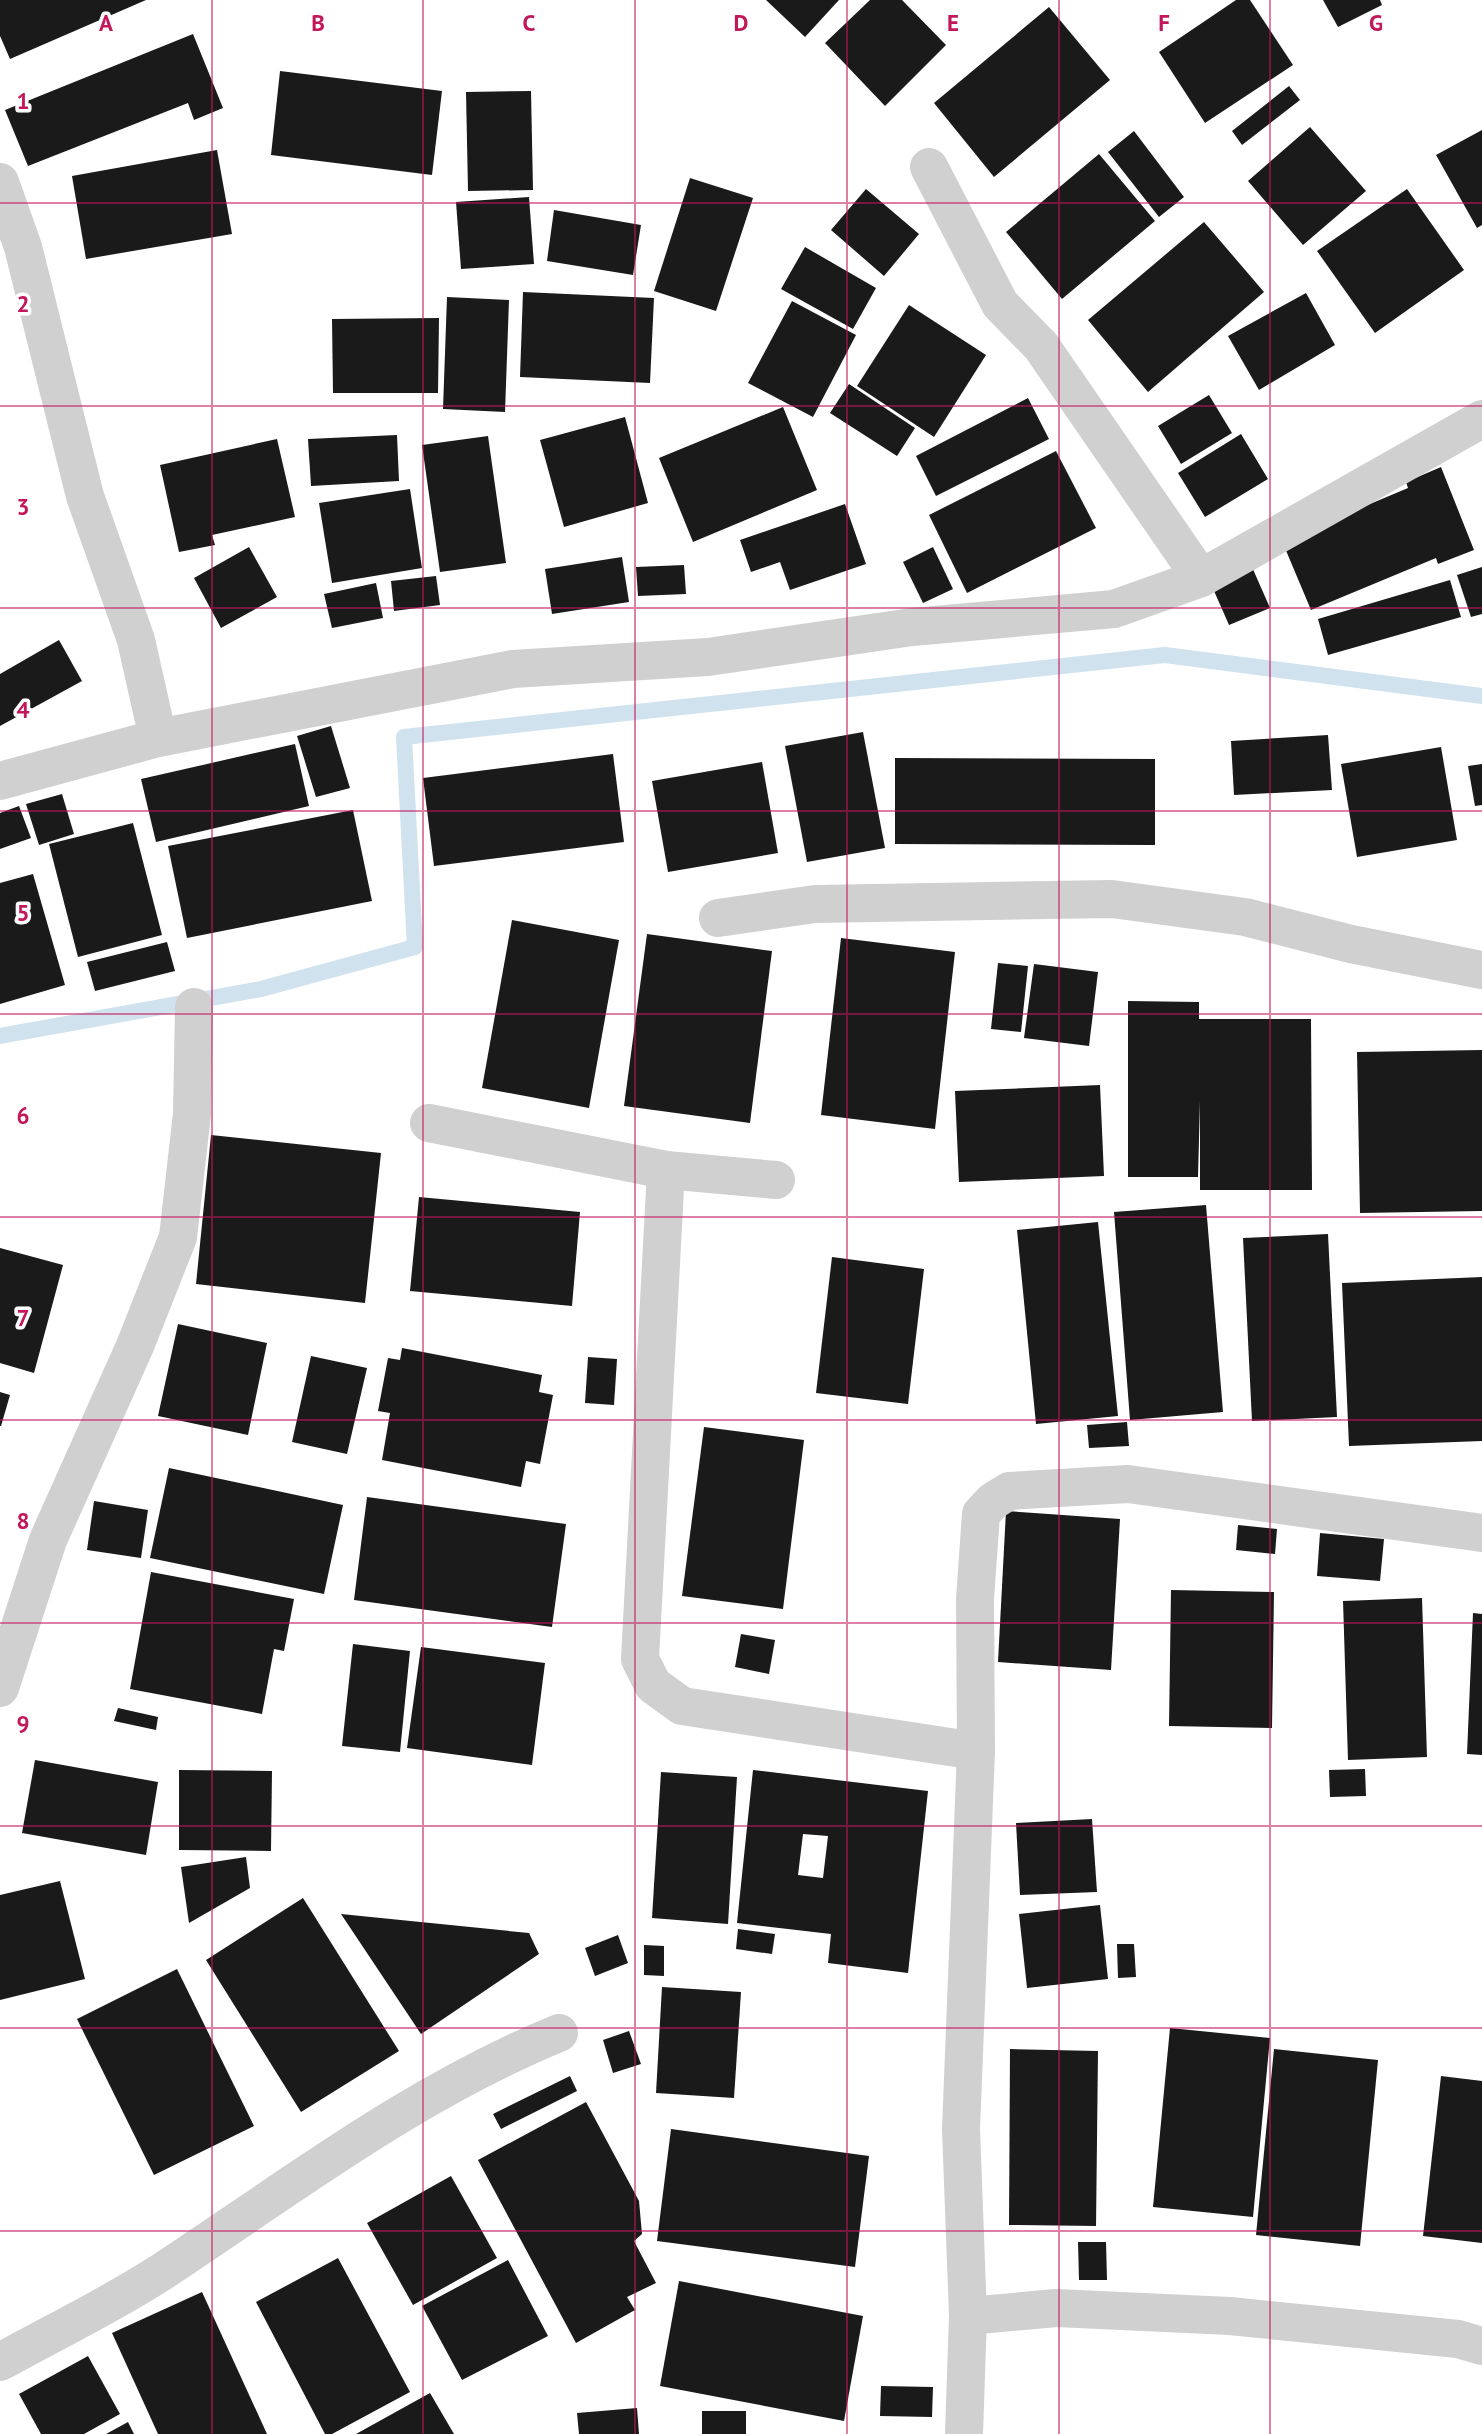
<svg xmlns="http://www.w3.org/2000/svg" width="1482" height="2434" font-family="'PT Sans',sans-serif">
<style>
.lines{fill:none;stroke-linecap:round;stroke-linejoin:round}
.stream{stroke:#cfe2ee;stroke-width:16}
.building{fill:#1a1a1a;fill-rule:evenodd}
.street{stroke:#d0d0d0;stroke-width:38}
.grid{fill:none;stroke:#c2185b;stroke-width:2;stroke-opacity:0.55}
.grid-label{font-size:23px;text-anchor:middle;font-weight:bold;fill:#c2185b;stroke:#fff;stroke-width:7;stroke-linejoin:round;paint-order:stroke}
</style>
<rect width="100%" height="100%" fill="#fff"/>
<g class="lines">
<!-- stream -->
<polyline class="stream" points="0,1036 261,989 415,947 404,737 1165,655 1482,696"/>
</g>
<!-- building -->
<g class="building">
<polygon points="0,0 146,0 10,59 0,36"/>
<polygon points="766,0 839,0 805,37"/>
<polygon points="870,0 902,0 946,45 885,106 825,43"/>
<polygon points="1236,0 1250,0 1293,65 1205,123 1159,52"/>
<polygon points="1323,0 1380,0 1382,5 1338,27"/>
<polygon points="1049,7 1110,80 994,177 934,103"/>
<polygon points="193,34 223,108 194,120 188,103 28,166 5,110"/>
<polygon points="280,71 442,91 432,175 271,155"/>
<polygon points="1289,86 1300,100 1242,145 1232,131"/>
<polygon points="531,91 533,190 468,191 466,92"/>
<polygon points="1310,127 1366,191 1303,245 1248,181"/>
<polygon points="1482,130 1482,225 1477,228 1436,155"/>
<polygon points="1134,131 1184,197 1159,217 1108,152"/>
<polygon points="217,150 232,234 86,259 72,176"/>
<polygon points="1099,154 1155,221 1062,299 1006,232"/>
<polygon points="690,178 753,198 716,311 654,291"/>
<polygon points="866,189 919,234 884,276 831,230"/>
<polygon points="1407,189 1464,270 1375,333 1317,251"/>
<polygon points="529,197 534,264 461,269 456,202"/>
<polygon points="554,210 641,225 633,275 547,261"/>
<polygon points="1204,222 1264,292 1148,392 1088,320"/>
<polygon points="805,247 876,288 853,329 781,289"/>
<polygon points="523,292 654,298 650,383 520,377"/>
<polygon points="1306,293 1335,345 1259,390 1228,336"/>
<polygon points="447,297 509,300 505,412 443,409"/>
<polygon points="792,301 856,335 813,417 748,383"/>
<polygon points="909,305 986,355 934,437 857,386"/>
<polygon points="439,318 438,393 333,393 332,319"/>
<polygon points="849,384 915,428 897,456 830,413"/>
<polygon points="1209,395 1232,433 1181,464 1158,426"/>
<polygon points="1028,398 1049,439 936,496 916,456"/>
<polygon points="783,407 817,490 693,542 659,458"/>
<polygon points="625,417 648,503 564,527 540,440"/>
<polygon points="1241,434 1268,479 1205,517 1178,473"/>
<polygon points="397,435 399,481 311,486 308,439"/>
<polygon points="488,436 506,563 440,572 422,445"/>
<polygon points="277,439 295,517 212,535 215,545 179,552 160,465"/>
<polygon points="1056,451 1096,528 967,593 929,515"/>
<polygon points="1441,467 1474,550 1438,564 1436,558 1311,610 1282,541 1408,488 1406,482"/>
<polygon points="410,489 422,568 332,583 319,503"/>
<polygon points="845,504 866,564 790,590 780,562 751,572 740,540"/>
<polygon points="249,547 277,597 221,628 194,578"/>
<polygon points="933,547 953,589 923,603 903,562"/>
<polygon points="622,557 629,602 552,614 545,569"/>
<polygon points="684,565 686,594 638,596 636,567"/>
<polygon points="1252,567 1270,608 1229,625 1211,584"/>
<polygon points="1482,567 1482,614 1471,617 1457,575"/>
<polygon points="436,576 440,605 394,611 391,581"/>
<polygon points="1450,580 1461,617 1328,655 1318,619"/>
<polygon points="376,583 383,618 332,628 324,594"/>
<polygon points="59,640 82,681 0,726 0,674"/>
<polygon points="331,726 350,788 316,797 297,736"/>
<polygon points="863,732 885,848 807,862 785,746"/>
<polygon points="1328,735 1332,790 1234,795 1231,741"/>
<polygon points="295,744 309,806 156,842 141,779"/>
<polygon points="1441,747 1457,840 1357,857 1341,764"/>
<polygon points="613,754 624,842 434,866 423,778"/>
<polygon points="895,758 1155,759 1155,845 895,844"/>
<polygon points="762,762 778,853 668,872 652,781"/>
<polygon points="1482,764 1482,805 1475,806 1468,766"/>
<polygon points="62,794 74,834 39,845 26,804"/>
<polygon points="19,806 31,838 0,849 0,813"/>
<polygon points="353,810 372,901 187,938 168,846"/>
<polygon points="133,823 162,935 78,957 49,844"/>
<polygon points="33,874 65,985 0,1004 0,883"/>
<polygon points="512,920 619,940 589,1108 482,1088"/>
<polygon points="647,934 772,951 750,1123 624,1106"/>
<polygon points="841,938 955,952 935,1129 821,1115"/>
<polygon points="167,942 175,971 95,991 87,962"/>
<polygon points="998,963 1028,966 1021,1032 991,1029"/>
<polygon points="1034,964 1098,972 1089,1046 1024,1038"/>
<polygon points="1128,1001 1199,1002 1199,1019 1311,1019 1312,1190 1200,1190 1200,1101 1198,1177 1128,1177"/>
<polygon points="1482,1050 1482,1211 1360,1213 1357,1052"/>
<polygon points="1100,1085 1104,1176 959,1182 955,1091"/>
<polygon points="211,1135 381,1153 365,1303 196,1284"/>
<polygon points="419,1197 580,1212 572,1306 410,1291"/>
<polygon points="1206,1205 1223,1412 1130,1420 1114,1212"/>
<polygon points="1098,1222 1118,1416 1036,1424 1017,1230"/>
<polygon points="1328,1234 1337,1417 1252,1421 1243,1238"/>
<polygon points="0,1248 63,1265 34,1373 0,1363"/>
<polygon points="832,1257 924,1269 908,1404 816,1393"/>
<polygon points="1482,1277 1482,1441 1349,1446 1342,1283"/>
<polygon points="178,1324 267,1343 248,1435 158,1416"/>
<polygon points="402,1348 542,1375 539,1392 553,1395 540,1464 526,1461 521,1487 382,1460 390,1413 378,1411 388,1358 400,1360"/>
<polygon points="311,1356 367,1368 347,1454 292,1442"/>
<polygon points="588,1357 617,1359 614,1405 585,1403"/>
<polygon points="0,1392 10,1395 1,1426 0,1426"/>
<polygon points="1127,1422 1129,1446 1089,1448 1087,1425"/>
<polygon points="704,1427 804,1440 783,1609 682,1596"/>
<polygon points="169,1468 343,1505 324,1594 150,1558"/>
<polygon points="367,1497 566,1524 552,1627 354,1600"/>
<polygon points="94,1501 148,1510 141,1558 87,1550"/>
<polygon points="1006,1511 1120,1519 1111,1670 998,1662"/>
<polygon points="1238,1525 1277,1529 1275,1554 1236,1550"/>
<polygon points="1320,1533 1384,1539 1380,1581 1317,1576"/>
<polygon points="151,1572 294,1599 284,1651 274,1649 262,1714 130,1689"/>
<polygon points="1171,1590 1274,1592 1272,1728 1169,1726"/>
<polygon points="1422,1598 1427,1757 1348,1760 1343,1601"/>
<polygon points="1473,1613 1482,1614 1482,1755 1467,1754"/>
<polygon points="741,1634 775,1640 769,1674 735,1667"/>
<polygon points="353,1644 410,1651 400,1752 342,1746"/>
<polygon points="421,1647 545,1663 532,1765 407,1748"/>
<polygon points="118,1708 158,1717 156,1730 114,1721"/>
<polygon points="35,1760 158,1782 146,1855 22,1833"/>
<polygon points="1365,1769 1366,1796 1330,1797 1329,1770"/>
<polygon points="179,1770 272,1771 271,1851 179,1850"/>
<path d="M 753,1770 L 928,1791 L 908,1973 L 828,1963 L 831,1934 L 737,1923 ZM 803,1834 L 828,1836 L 823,1878 L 798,1875 Z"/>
<polygon points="661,1772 737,1777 728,1924 652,1918"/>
<polygon points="1092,1819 1097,1892 1020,1895 1016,1823"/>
<polygon points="246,1857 250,1888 189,1923 181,1867"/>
<polygon points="60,1881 85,1979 0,2000 0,1895"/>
<polygon points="303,1898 399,2051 301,2112 206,1960"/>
<polygon points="1100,1905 1108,1979 1027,1988 1019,1914"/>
<polygon points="341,1914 529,1933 539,1954 421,2034"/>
<polygon points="738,1929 775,1934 772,1954 736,1949"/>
<polygon points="618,1935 628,1963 595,1976 585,1948"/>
<polygon points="1117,1944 1134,1944 1136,1977 1118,1978"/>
<polygon points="644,1945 664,1946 664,1976 644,1975"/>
<polygon points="177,1969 254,2126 154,2175 77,2019"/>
<polygon points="662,1987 741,1992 734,2098 656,2093"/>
<polygon points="1170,2028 1270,2038 1253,2217 1153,2207"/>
<polygon points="629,2031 641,2064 613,2073 603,2040"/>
<polygon points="1010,2049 1098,2051 1096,2226 1009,2225"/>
<polygon points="1274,2049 1378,2060 1360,2246 1256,2235"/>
<polygon points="570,2076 577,2091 501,2129 493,2114"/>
<polygon points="1441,2076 1482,2081 1482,2243 1423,2236"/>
<polygon points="586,2102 639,2201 642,2234 634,2241 656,2283 627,2297 635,2310 576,2343 478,2160"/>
<polygon points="671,2129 869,2156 855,2267 657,2241"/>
<polygon points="451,2176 497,2258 413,2305 367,2223"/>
<polygon points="1078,2242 1106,2242 1107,2280 1079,2280"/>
<polygon points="338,2258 410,2392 332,2434 325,2434 256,2302"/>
<polygon points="508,2260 548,2336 462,2380 422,2306"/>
<polygon points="679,2281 863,2316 844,2421 660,2386"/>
<polygon points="202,2292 267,2434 158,2434 112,2333"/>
<polygon points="88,2356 120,2414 84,2434 41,2434 19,2394"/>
<polygon points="881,2386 933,2387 932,2417 880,2416"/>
<polygon points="430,2393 454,2434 356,2434"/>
<polygon points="637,2408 639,2434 579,2434 577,2413"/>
<rect x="702" y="2411" width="44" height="23"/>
<polygon points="128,2422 134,2434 106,2434"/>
</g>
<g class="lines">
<!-- street -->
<g class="street">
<polyline points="929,167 1000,304 1041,346 1201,578"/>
<polyline points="0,182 23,247 85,496 136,640 158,738"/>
<polyline points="0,781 158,738 513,669 708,657 912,627 1114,609 1201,578 1482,419"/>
<polyline points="718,918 815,904 1112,899 1245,917 1351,944 1482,970"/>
<polyline points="429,1123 666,1170 776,1180"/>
<polyline points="666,1170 640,1659 653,1685 682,1706 976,1751"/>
<polyline points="0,1688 48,1540 135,1346 178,1237 192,1114 194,1007"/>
<polyline points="968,2316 1056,2308 1230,2316 1458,2339 1482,2346"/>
<path d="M 0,2362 C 54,2332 111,2305 163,2271 C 292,2186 415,2092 559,2033"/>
<polyline points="964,2434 968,2316 961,2129 976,1751 975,1599 981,1514 993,1501 1009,1491 1128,1484 1482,1533"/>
</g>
</g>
<!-- grid -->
<path class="grid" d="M 212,0 L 212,2434M 423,0 L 423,2434M 635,0 L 635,2434M 847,0 L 847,2434M 1059,0 L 1059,2434M 1270,0 L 1270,2434M 0,203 L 1482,203M 0,406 L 1482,406M 0,608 L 1482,608M 0,811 L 1482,811M 0,1014 L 1482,1014M 0,1217 L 1482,1217M 0,1420 L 1482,1420M 0,1623 L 1482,1623M 0,1826 L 1482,1826M 0,2028 L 1482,2028M 0,2231 L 1482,2231"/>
<g class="grid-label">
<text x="106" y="31">A</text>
<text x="318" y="31">B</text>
<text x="529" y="31">C</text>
<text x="741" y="31">D</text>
<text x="953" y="31">E</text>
<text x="1164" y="31">F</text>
<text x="1376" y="31">G</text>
<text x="23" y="109">1</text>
<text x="23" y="312">2</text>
<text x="23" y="515">3</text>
<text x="23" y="718">4</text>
<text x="23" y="921">5</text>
<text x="23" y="1124">6</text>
<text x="23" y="1326">7</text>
<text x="23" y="1529">8</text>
<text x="23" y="1732">9</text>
</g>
</svg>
